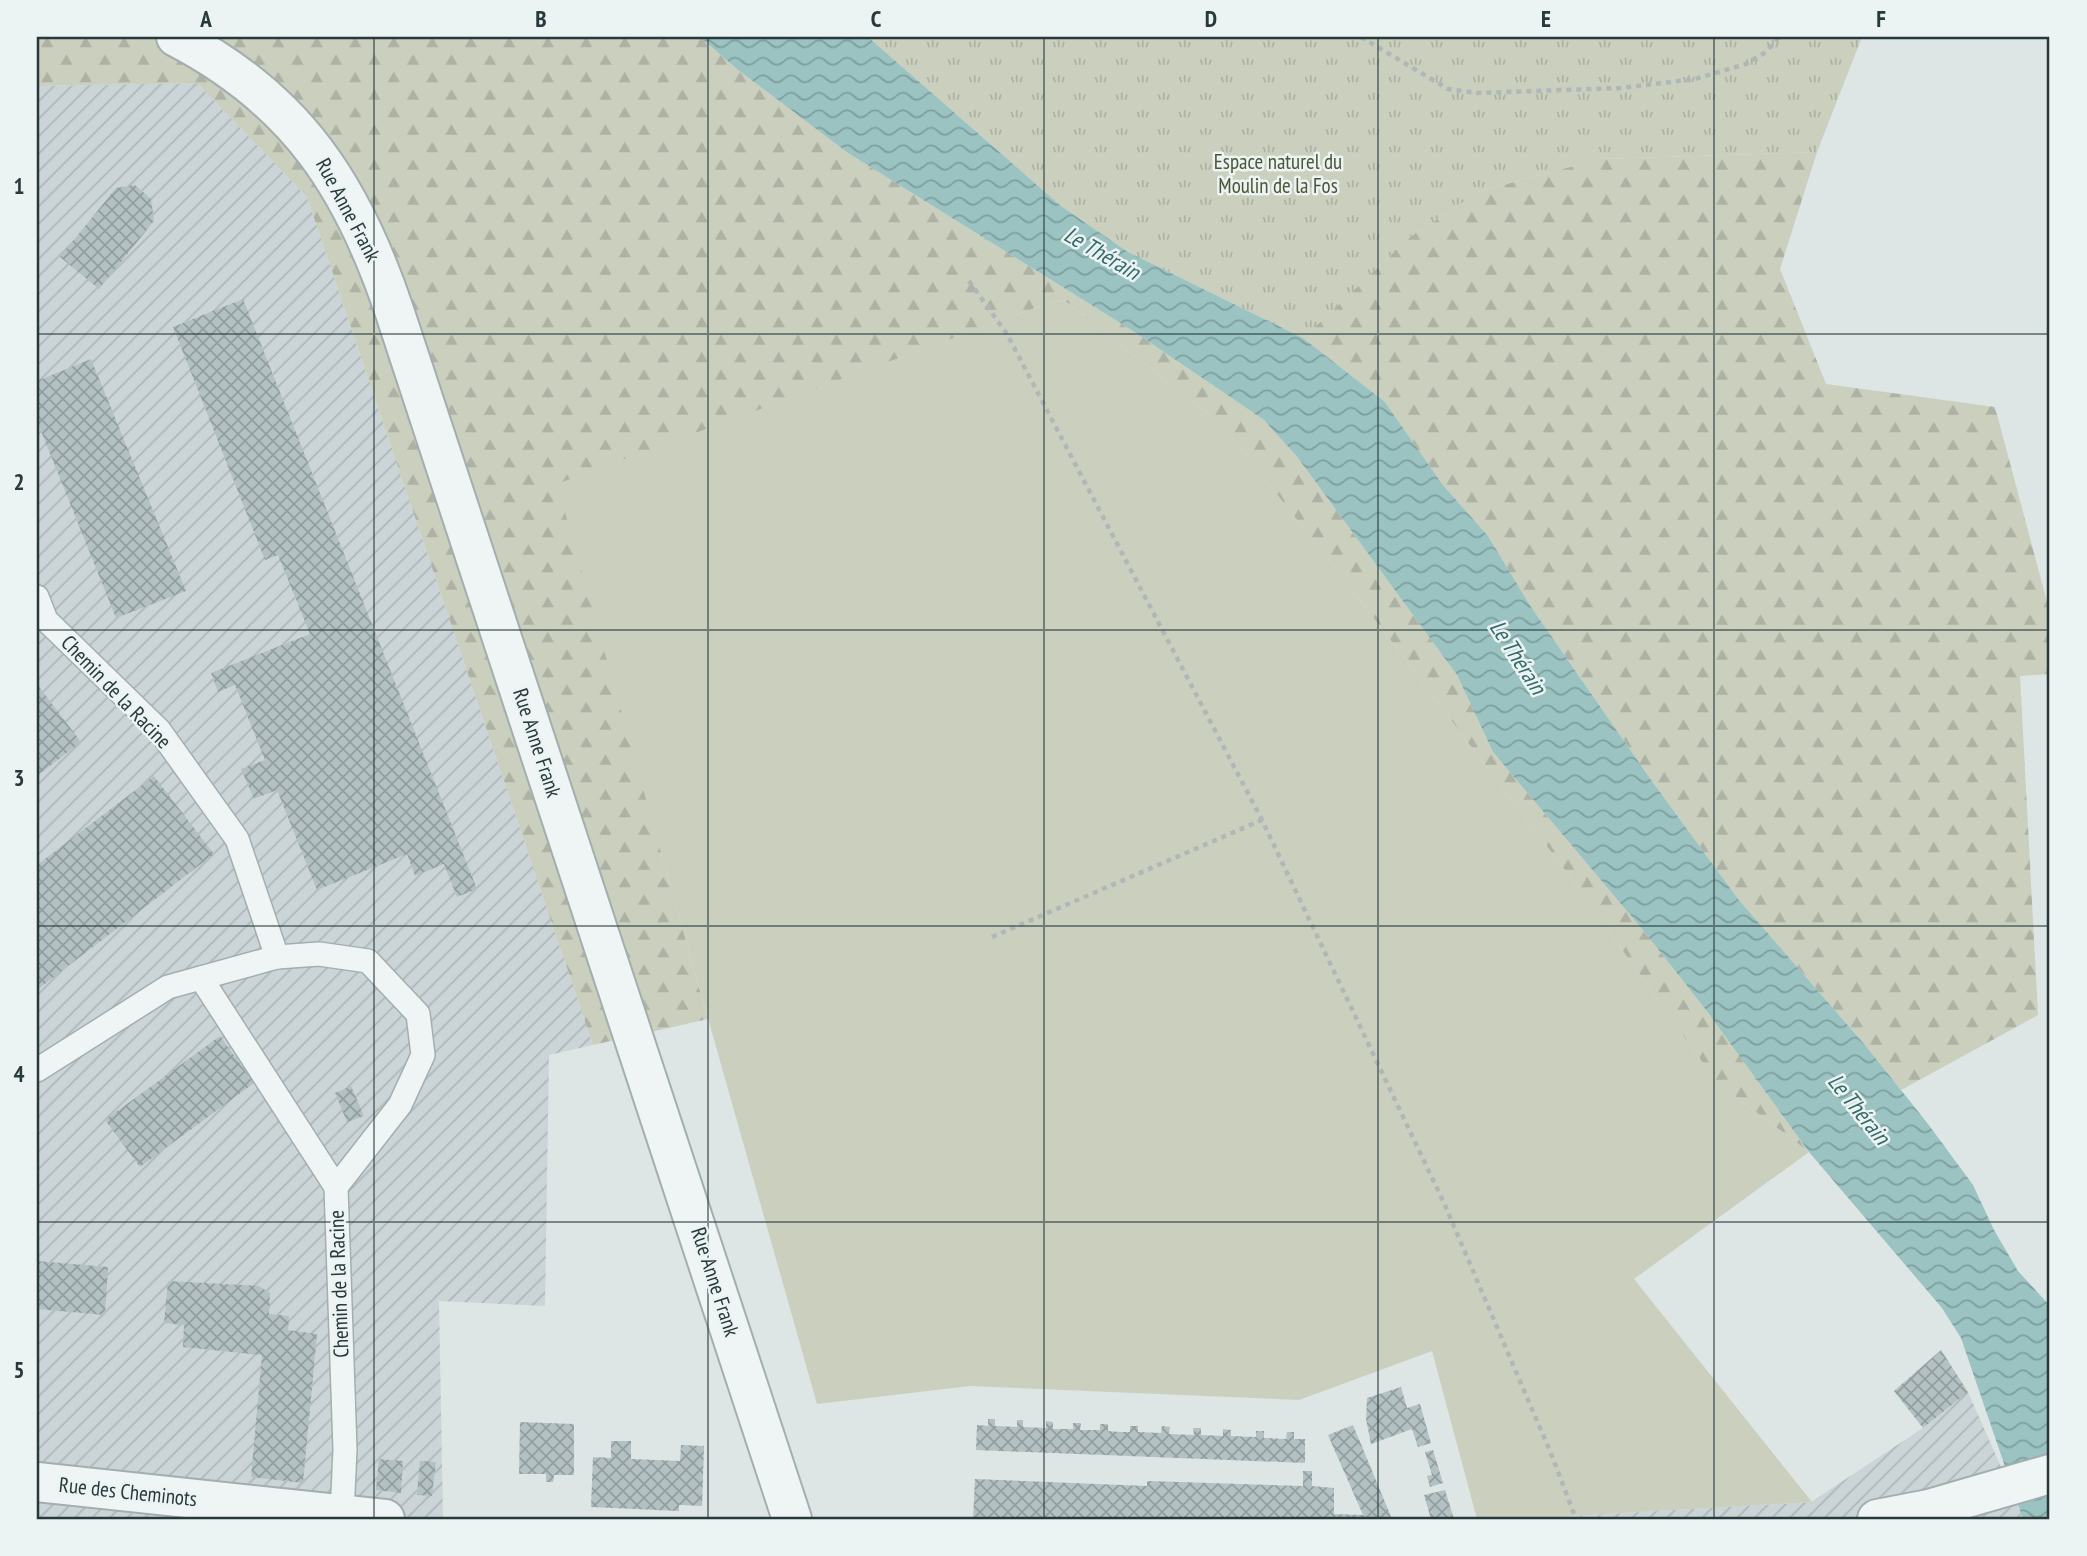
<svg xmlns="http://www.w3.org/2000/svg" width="2087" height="1556" font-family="'PT Sans Narrow',sans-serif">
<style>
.industrial{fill:url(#industrial-furrows)}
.forest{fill:url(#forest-firs)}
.park{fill:url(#park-tufts)}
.garden{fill:#cbcfbe}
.water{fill:url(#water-waves)}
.building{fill:url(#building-cross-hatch)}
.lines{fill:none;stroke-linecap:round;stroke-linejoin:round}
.lane-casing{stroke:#a3aeaf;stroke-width:26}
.street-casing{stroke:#a3aeaf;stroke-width:42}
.path{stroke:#afb8b9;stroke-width:4.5;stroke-dasharray:5 5;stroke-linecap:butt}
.lane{stroke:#eff4f4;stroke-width:23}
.street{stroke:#eff4f4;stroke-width:38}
.grid{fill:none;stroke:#27393b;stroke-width:2;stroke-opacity:0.55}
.labels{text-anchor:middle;stroke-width:5;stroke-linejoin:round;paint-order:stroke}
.park-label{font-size:21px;fill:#4d5536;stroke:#ecf3f3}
.street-label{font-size:21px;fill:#27393b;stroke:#ecf3f3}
.water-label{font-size:23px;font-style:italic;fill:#356a6b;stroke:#ecf3f3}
.neatline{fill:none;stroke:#27393b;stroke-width:2.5}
.grid-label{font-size:23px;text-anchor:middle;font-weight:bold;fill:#27393b}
</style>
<defs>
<pattern id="industrial-furrows" width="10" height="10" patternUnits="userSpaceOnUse" patternTransform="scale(1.75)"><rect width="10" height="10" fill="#cbd5d7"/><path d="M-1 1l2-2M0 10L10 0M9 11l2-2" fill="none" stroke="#aeb8b9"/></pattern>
<pattern id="forest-firs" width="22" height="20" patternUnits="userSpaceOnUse" patternTransform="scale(1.75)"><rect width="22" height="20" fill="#cbcfbe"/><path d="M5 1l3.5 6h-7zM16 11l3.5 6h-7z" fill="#aeb2a4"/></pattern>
<pattern id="park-tufts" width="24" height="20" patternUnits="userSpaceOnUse" patternTransform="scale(1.75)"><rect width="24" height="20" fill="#cbcfbe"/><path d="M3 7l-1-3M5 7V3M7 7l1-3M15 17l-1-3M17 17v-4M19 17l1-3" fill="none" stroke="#aeb2a4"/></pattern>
<pattern id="water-waves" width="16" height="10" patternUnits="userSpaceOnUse" patternTransform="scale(1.75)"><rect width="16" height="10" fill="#9ac3c2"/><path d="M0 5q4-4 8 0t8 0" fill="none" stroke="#7e9f9f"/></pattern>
<pattern id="building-cross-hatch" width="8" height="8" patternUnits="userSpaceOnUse" patternTransform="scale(1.75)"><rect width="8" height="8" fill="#b4c1c2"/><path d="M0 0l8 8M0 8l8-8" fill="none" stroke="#929e9f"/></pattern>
</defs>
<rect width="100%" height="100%" fill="#dde5e5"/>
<!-- industrial -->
<g class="industrial">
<polygon points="197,83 307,197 593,1045 549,1055 545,1306 439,1301 443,1519 37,1519 37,86"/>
<polygon points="1968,1392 2020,1510 2023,1519 1558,1519 1573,1516 1811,1502 1923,1428"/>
</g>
<!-- forest -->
<g class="forest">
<polygon points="37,37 700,37 738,70 848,153 1133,331 1264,420 1298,458 1457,675 1493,752 1642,929 1706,1010 1809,1152 1717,1083 1567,873 1353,591 1222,425 1064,300 1046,304 558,484 708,1019 593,1045 307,197 197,83 37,86"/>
<polygon points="1817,152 1780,269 1826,384 1995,407 2050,613 2050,674 2020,676 2038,1015 1901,1090 1865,1045 1738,899 1649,777 1531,607 1488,536 1442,484 1385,402 1303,338 1410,237 1480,191 1599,159"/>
</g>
<!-- park -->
<polygon class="park" points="868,37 1862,37 1817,152 1599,159 1480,191 1410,237 1303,338 1128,252 1061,206"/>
<!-- garden -->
<polygon class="garden" points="1064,300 1222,425 1353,591 1567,873 1717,1083 1809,1152 1634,1279 1812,1502 1573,1516 1558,1519 1477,1519 1432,1351 1299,1400 970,1386 817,1404 557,484 1046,304"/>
<!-- water -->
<polygon class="water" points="700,37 868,37 1061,206 1128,252 1303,338 1385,402 1442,484 1488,536 1531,607 1649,777 1738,899 1865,1045 1928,1124 1973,1185 1994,1230 2018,1271 2050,1306 2050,1519 2023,1519 1961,1338 1942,1308 1809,1152 1706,1010 1642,929 1493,752 1457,675 1298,458 1264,420 1133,331 848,153 738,70"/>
<!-- building -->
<g class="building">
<polygon points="135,185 151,199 154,221 99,289 60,257 116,188"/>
<polygon points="243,299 477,889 457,897 444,864 415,876 407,854 317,890 277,790 254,799 241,769 265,760 235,685 218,692 211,673 310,634 278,555 265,560 173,327"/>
<polygon points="91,359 186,591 116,618 37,421 37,381"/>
<polygon points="37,684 81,742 37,776"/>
<polygon points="154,776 214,854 37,990 37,865"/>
<polygon points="220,1036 254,1083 140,1167 105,1120"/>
<polygon points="351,1086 364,1116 347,1122 335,1093"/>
<polygon points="37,1261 108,1267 105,1315 37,1309"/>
<polygon points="168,1281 259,1286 270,1293 269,1314 289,1316 288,1330 317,1334 303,1483 251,1477 262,1355 183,1347 184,1325 164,1323"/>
<polygon points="1941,1350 1968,1392 1923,1428 1894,1391"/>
<polygon points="1401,1387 1407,1408 1420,1404 1431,1443 1418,1447 1412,1429 1371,1444 1366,1419 1367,1398"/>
<polygon points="988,1419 995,1419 995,1426 1017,1427 1017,1420 1023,1420 1023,1427 1046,1428 1046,1421 1053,1422 1053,1429 1073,1429 1073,1423 1081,1423 1080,1430 1100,1430 1100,1424 1108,1424 1108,1431 1120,1432 1130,1432 1130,1426 1138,1426 1138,1432 1161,1433 1162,1426 1170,1427 1169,1434 1194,1435 1193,1428 1201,1428 1201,1435 1223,1436 1223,1429 1231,1430 1231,1436 1256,1437 1256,1431 1264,1431 1264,1438 1286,1439 1287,1432 1294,1432 1294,1439 1305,1439 1305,1463 976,1450 977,1425 988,1426"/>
<polygon points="520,1422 574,1424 574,1475 554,1475 553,1482 546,1482 546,1474 519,1474"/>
<polygon points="1353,1425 1392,1519 973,1519 975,1479 1147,1486 1147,1481 1303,1486 1303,1471 1312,1471 1312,1486 1334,1488 1334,1514 1363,1515 1328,1435"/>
<polygon points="611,1441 631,1441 631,1459 680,1461 681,1445 704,1446 702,1506 679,1505 679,1511 591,1507 593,1457 611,1458"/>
<polygon points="1433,1450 1443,1483 1430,1487 1427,1476 1432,1475 1425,1452"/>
<polygon points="379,1459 403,1461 401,1493 376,1490"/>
<polygon points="420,1461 436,1462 432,1496 417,1495"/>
<polygon points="1445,1490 1454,1519 1431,1519 1424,1495"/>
</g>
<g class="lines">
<!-- lane casing -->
<g class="lane-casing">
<g id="lane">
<polyline points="37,597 46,620 159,730 237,839 277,957"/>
<polyline points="201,978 336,1187"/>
<polyline points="37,1070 168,987 277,957 319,954 368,961 418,1014 423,1055 400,1105 336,1187 345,1449 342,1515"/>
</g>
</g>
<!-- street casing -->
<g class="street-casing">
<g id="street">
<path d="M 176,37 C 297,100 353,187 395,313 L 792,1519"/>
<polyline points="37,1482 385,1519"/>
<polyline points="1877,1519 1929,1509 2050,1474"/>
</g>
</g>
<!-- path -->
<g class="path">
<polyline points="1361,37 1448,89 1477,93 1621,88 1695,79 1746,64 1766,52 1779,37"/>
<polyline points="969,281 1007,334 1262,820 1444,1203 1552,1456 1576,1519"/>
<polyline points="992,937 1262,820"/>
</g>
<!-- lane -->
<use href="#lane" class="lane"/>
<!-- street -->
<use href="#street" class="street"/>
</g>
<!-- grid -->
<path class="grid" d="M 374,37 L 374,1519M 708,37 L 708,1519M 1044,37 L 1044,1519M 1378,37 L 1378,1519M 1714,37 L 1714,1519M 37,334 L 2050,334M 37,630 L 2050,630M 37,926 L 2050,926M 37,1222 L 2050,1222"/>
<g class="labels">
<!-- park labels -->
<g class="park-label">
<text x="1278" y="169">Espace naturel du<tspan x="1278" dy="24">Moulin de la Fos</tspan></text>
</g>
<!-- street labels -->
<g class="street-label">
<text transform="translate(348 210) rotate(62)" y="7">Rue Anne Frank</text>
<text transform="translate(116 692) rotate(46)" y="7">Chemin de la Racine</text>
<text transform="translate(537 743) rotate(72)" y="7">Rue Anne Frank</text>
<text transform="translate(715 1282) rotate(72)" y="7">Rue Anne Frank</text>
<text transform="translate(339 1284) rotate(-92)" y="7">Chemin de la Racine</text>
<text transform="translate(128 1492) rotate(6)" y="7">Rue des Cheminots</text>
</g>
<!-- water labels -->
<g class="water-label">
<text transform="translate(1102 253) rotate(30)" y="8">Le Thérain</text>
<text transform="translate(1518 657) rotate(57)" y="8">Le Thérain</text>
<text transform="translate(1859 1109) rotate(51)" y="8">Le Thérain</text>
</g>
</g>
<!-- border -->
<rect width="2087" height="1556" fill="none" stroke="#ecf3f3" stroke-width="77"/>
<rect x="38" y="38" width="2010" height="1480" class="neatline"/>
<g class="grid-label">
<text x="206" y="27">A</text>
<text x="541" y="27">B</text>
<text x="876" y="27">C</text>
<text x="1211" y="27">D</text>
<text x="1546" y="27">E</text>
<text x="1881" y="27">F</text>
<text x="19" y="194">1</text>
<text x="19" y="490">2</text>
<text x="19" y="786">3</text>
<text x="19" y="1082">4</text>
<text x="19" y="1378">5</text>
</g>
</svg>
